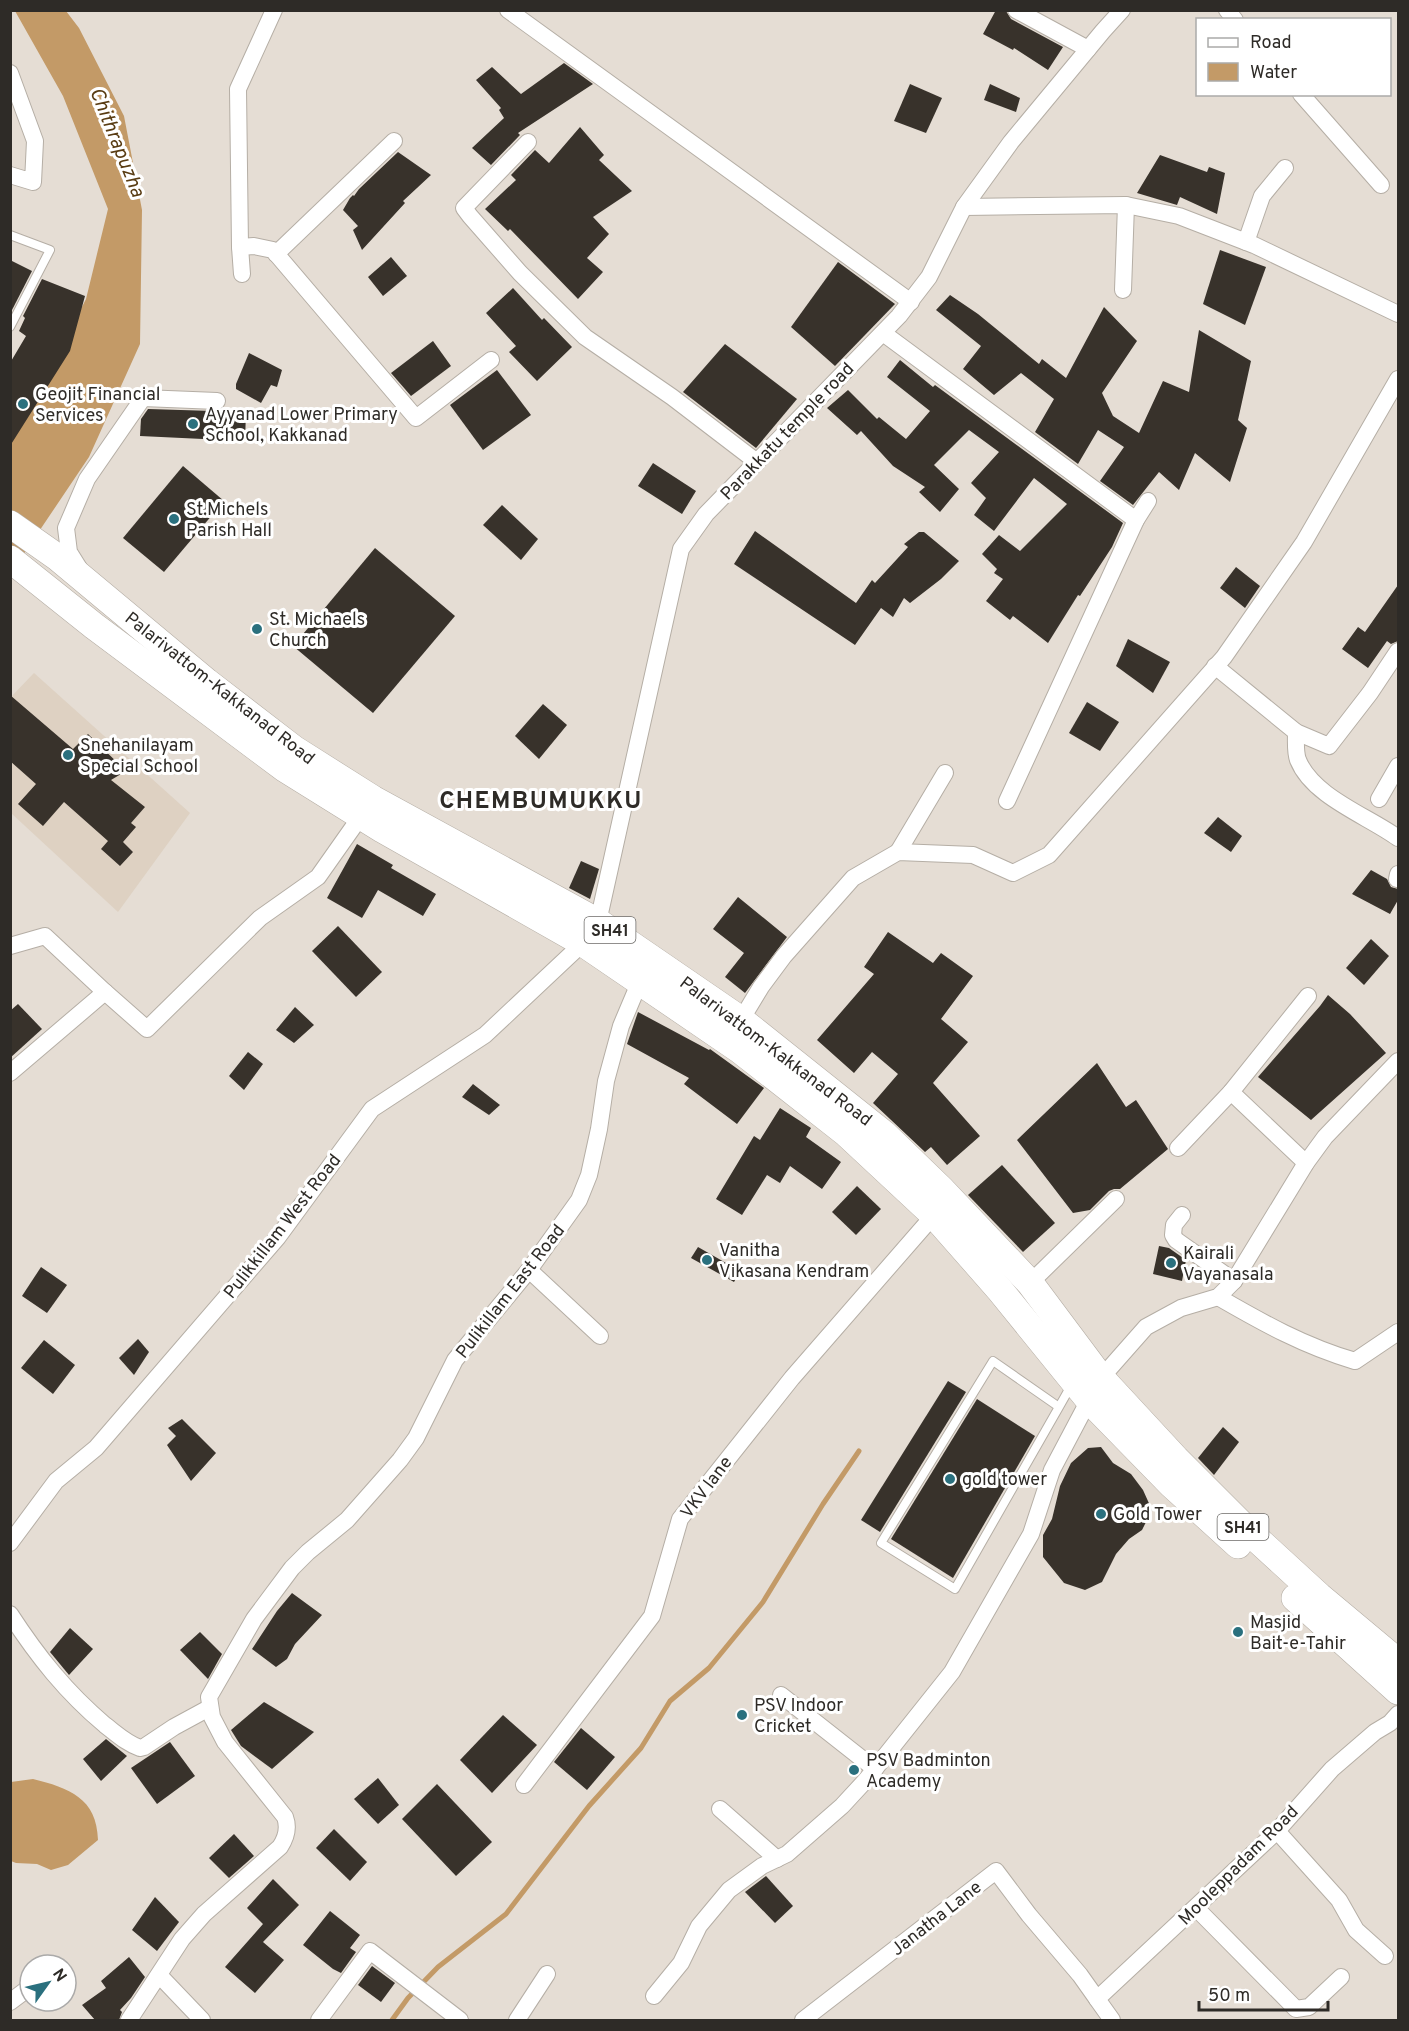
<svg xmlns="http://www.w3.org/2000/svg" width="1409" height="2031" font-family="Overpass,sans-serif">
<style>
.built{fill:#ded1c2}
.water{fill:#c39a67}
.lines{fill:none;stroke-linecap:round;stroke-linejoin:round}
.stream{stroke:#c39a67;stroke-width:5}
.building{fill:#38322b}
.service-casing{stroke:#b5aea5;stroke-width:10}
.minor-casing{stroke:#b5aea5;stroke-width:18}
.primary-casing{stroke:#b5aea5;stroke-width:28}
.service{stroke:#fff;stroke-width:8}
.minor{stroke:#fff;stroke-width:16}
.primary{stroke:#fff;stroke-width:27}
.poi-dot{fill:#2a707e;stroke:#fff;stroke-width:2}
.labels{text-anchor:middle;stroke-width:6;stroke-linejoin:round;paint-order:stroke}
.shield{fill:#fff;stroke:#6d6b68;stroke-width:1.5}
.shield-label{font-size:16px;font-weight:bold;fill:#2e2b27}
.poi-label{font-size:18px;fill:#2e2b27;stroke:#fff;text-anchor:start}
.street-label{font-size:18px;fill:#2e2b27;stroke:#fff}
.water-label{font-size:20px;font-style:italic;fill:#593c13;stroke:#fff}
.district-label{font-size:24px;font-weight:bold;letter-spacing:1.5px;fill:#2e2b27;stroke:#fff}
</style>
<rect width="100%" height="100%" fill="#e5ddd4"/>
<!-- built -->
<polygon class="built" points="34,673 190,813 118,912 11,813 10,698"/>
<!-- water -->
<g class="water">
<polygon points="15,11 66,11 79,28 124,116 142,210 140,344 89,457 11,573 11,435 45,380 86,299 108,209 63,96"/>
<path d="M 33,1779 C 69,1788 97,1798 98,1840 L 68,1865 L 51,1870 L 37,1864 L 16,1863 L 11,1861 L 11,1782 Z"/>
</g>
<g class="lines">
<!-- stream -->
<polyline class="stream" points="392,2020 408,1998 438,1967 506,1914 589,1806 641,1748 670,1701 709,1668 763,1602 823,1504 859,1451"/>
</g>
<!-- building -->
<g class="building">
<polygon points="996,10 1006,11 1011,19 1063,47 1048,70 1014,48 1013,50 983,34"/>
<polygon points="564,63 593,84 518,133 520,135 491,165 472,148 504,118 499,110 501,108 476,80 492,67 521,94"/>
<polygon points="910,84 942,98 926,133 894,121"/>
<polygon points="990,84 1020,98 1016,112 984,100"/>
<polygon points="580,127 604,155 599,160 632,191 593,217 609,234 587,258 603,272 578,299 510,229 508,231 485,209 516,180 511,175 535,150 549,163"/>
<polygon points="398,152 431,175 403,201 405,203 362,250 353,230 358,226 343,210 350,198 353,195 354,196 359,189"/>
<polygon points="1160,155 1207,172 1209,167 1225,173 1217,214 1180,197 1177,205 1137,193"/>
<polygon points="1220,250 1266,267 1245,325 1203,304"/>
<polygon points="391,257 407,276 383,296 368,277"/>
<polygon points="10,260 32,271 12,310 10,309"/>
<polygon points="838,262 895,304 835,366 791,327"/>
<polygon points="42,279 85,296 70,351 10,446 10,363 26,336 19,331 25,318 23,316"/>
<polygon points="513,288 542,320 544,318 572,347 537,381 509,352 516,346 486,313"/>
<polygon points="950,295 978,314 1039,364 1042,359 1066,378 1104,307 1137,341 1102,393 1113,416 1139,433 1163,381 1189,392 1199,330 1251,361 1238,420 1247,428 1230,482 1195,453 1179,490 1159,472 1133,505 1100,481 1124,447 1098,430 1078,464 1035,432 1054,399 1021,373 994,395 963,369 981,346 936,310"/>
<polygon points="433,341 451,366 411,396 391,373"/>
<polygon points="725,344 797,399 756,448 683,392"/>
<polygon points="249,353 282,370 277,387 271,385 261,403 236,389 236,384"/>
<polygon points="900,360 933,387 935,385 1123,523 1112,547 1080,596 1078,595 1048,643 1013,616 1010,620 986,601 1003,579 994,573 997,569 982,554 999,535 1020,551 1067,504 1034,478 994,531 974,515 986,498 971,483 999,452 969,430 934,465 959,489 940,512 919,492 925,487 893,466 861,431 857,435 827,408 848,390 877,419 879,417 906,439 930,411 887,377"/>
<polygon points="497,370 531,415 483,450 450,405"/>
<polygon points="148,409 246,412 245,441 140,436 141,419"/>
<polygon points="653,463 696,491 682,514 638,486"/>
<polygon points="183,466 224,501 164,572 123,538"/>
<polygon points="502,505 538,539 521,560 483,525"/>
<polygon points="755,531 856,603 872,580 875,583 908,547 904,544 919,532 924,532 959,561 941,579 910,603 904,598 893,617 881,608 855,645 734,564"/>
<polygon points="375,548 455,616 373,713 293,646"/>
<polygon points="1236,567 1260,586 1245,608 1220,588"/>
<polygon points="1398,585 1398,641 1391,644 1387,641 1368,668 1342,649 1358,627 1365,632"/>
<polygon points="1128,639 1170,662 1153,693 1116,666"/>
<polygon points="10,695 73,749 88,734 126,771 111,780 145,807 131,823 136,827 123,842 133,852 120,866 101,849 108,841 64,802 43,826 18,804 36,784 10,761"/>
<polygon points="1087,702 1119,722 1100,751 1069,733"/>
<polygon points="543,704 567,725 539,759 515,736"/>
<polygon points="1218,817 1242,836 1231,852 1204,833"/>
<polygon points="357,844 393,865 391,868 436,894 423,916 378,890 362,918 327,898"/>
<polygon points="581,861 599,869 590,899 569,888"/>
<polygon points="1371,870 1387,879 1391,887 1398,889 1398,900 1390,914 1352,894"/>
<polygon points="738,897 787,937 745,993 725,977 744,953 713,929"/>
<polygon points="338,926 382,972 356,997 312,951"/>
<polygon points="888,932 933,963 941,953 973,976 941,1019 968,1042 933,1083 980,1136 947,1165 931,1147 925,1152 873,1103 898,1074 872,1052 854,1073 817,1040 874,974 864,967"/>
<polygon points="1371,939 1389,956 1364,985 1346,968"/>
<polygon points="1328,995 1350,1014 1386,1053 1311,1120 1258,1077 1320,1006"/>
<polygon points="18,1004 42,1029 10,1058 10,1011"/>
<polygon points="295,1007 314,1025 294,1043 276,1030"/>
<polygon points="638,1012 709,1050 710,1049 764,1088 737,1124 684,1084 689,1078 627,1044"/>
<polygon points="248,1052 263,1064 244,1090 229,1076"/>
<polygon points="1097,1063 1126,1107 1136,1100 1168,1149 1120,1189 1114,1189 1109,1191 1090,1210 1073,1213 1017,1140"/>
<polygon points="473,1084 500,1105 489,1115 462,1097"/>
<polygon points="780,1108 811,1128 806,1137 841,1162 822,1189 790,1166 780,1183 767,1175 742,1215 716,1199 754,1136 760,1140"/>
<polygon points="1002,1165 1055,1223 1023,1252 968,1195"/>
<polygon points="857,1186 881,1209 856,1235 832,1212"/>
<polygon points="1159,1246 1169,1248 1186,1260 1182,1281 1153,1274"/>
<polygon points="698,1247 740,1271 734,1282 691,1258"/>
<polygon points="41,1267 67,1285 47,1313 22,1296"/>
<polygon points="138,1339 149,1352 134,1375 119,1358"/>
<polygon points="44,1340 75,1365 53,1394 21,1368"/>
<polygon points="948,1381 966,1392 880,1532 861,1520"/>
<polygon points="977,1399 1035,1436 953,1578 891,1539"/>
<polygon points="182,1419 216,1453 191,1481 167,1445 176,1436 168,1428"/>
<polygon points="1223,1427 1239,1442 1214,1475 1198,1458"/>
<polygon points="1101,1447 1113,1463 1131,1474 1143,1490 1152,1510 1142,1530 1129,1539 1116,1554 1102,1582 1085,1590 1064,1583 1043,1557 1043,1535 1052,1519 1060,1486 1071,1463 1088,1448"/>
<polygon points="292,1593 322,1615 295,1644 287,1659 276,1667 252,1649 277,1611"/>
<polygon points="70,1628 93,1649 69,1675 50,1652"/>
<polygon points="200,1632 222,1654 208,1679 180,1650"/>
<polygon points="264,1702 314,1732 272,1769 241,1746 231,1730"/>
<polygon points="503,1715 537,1745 492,1793 460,1760"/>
<polygon points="581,1728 615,1757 587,1790 554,1762"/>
<polygon points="106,1739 127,1756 101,1781 83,1759"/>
<polygon points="170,1742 195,1776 157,1804 131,1768"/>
<polygon points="378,1778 399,1805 378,1824 354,1799"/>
<polygon points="437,1784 492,1842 456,1876 402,1819"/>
<polygon points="334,1829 367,1862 350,1881 316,1848"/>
<polygon points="234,1834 254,1856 229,1878 209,1858"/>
<polygon points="766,1876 793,1906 775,1923 745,1892"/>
<polygon points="273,1879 299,1905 263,1942 284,1960 255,1993 225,1967 263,1924 247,1908"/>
<polygon points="155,1897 179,1922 157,1951 132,1930"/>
<polygon points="330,1911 360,1935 350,1948 356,1952 341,1973 333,1969 303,1945"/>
<polygon points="129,1957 145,1977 131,1998 120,2010 122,2012 119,2020 95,2020 82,2005 106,1988 101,1981"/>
<polygon points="372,1966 395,1983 381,2002 358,1985"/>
</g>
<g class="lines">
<!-- service casing -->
<g class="service-casing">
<g id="service">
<polyline points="10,235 50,250 10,327"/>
<polyline points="1059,1407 993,1361 881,1543 955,1589 1059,1407 1072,1384"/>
</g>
</g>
<!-- minor casing -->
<g class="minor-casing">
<g id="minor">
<polyline points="508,10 911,302"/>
<polyline points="1016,10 1088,49"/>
<polyline points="1227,10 1235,20"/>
<polyline points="10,73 35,141 33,182 10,175"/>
<polyline points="1301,94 1381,185"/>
<polyline points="528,142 464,208 470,216 520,273 585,337 672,397 757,462"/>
<polyline points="964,207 1126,205 1179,216 1254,245 1398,314"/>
<polyline points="1246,242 1262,196 1285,168"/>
<polyline points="240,247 254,246 273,250 416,418 491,360"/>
<polyline points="276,254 394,141"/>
<polyline points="242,274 240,247 238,89 274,10"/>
<polyline points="1123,290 1126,205"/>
<polyline points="883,333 1136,520"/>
<polyline points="79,568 69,552 66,528 87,479 143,398 217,401"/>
<polyline points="1215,666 1296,732 1329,746 1370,693 1398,651"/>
<path d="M 1296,732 C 1296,741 1295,752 1298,760 C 1313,797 1368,816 1398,838"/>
<polyline points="1379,799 1398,766"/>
<polyline points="1007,801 1136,520 1148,501"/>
<polyline points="898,852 945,773"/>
<polyline points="1397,879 1398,874"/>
<polyline points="598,922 681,549 706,514 899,316 929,277 964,207 1011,142 1103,31 1122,10"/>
<polyline points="10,946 45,936 105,992 10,1073"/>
<polyline points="105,992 147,1029 260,918 318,877 361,816"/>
<polyline points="741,1020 761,987 784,956 853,878 898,852 973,855 1013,873 1049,855 1224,657 1304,542 1398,379"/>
<polyline points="1231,1092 1306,1163"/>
<polyline points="1178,1148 1231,1092 1308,996"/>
<polyline points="1182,1215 1174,1225 1173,1235 1176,1240 1234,1281"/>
<polyline points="529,1270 600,1336"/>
<polyline points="1030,1283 1116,1199"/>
<path d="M 1218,1297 C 1263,1323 1304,1346 1355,1361 L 1398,1332"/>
<polyline points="1101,1378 1146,1327 1181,1308 1218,1297 1234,1281 1306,1163 1325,1137 1398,1061"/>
<polyline points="10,1543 56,1481 96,1448 278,1237 372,1109 485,1035 583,943"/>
<path d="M 10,1614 C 38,1657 66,1692 105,1725 C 117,1734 126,1743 140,1748 L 144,1747 L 174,1727 L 209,1708"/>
<polyline points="781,1695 875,1769"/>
<polyline points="524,1785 652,1616 680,1519 792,1378 934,1215"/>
<polyline points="720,1809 777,1859"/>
<polyline points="1277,1831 1339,1900 1356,1930 1385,1956"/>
<polyline points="1196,1908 1296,2009 1309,2007 1341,1977"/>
<polyline points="159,1975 202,2020"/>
<polyline points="654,1996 681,1963 699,1926 729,1890 762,1866 787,1854 842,1806 866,1780 952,1672 1031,1534 1052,1470 1089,1400"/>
<polyline points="10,2002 30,1987"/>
<path d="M 129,2020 L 182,1939 L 204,1914 L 280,1847 C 286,1838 289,1828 285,1817 L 225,1742 L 212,1717 L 209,1697 L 254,1619 L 292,1568 L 308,1552 L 347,1520 L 400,1460 L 416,1438 L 455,1360 L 529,1270 L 579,1200 L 589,1175 L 599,1129 L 606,1081 L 621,1026 L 640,981"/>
<polyline points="319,2020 370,1951 460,2020"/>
<polyline points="517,2020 547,1974"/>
<polyline points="803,2020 996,1871 1029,1915 1080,1975 1097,1999"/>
<polyline points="1112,2020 1097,1999 1277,1831 1332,1769 1375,1732 1390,1723 1398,1714"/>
</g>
</g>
<!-- primary casing -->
<g class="primary-casing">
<g id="primary">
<polyline points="10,524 57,557 207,682 294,749 373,799 598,922 741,1020 884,1134 942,1190 1030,1283 1101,1378 1176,1459 1248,1531 1319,1596 1398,1662"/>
<polyline points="10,559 94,626 284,768 382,829 583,943 740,1050 846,1133 934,1215 999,1289 1089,1400 1172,1485 1238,1545"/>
<polyline points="1295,1598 1398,1691"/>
</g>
</g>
<!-- service -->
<use href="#service" class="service"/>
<!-- minor -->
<use href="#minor" class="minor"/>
<!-- primary -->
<use href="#primary" class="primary"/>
</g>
<!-- markers -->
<g class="poi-dot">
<circle cx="23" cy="404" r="6"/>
<circle cx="193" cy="424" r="6"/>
<circle cx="174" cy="519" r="6"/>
<circle cx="257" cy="629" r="6"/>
<circle cx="68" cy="755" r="6"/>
<circle cx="707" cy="1260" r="6"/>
<circle cx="1171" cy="1263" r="6"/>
<circle cx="950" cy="1479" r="6"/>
<circle cx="1101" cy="1514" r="6"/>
<circle cx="1238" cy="1632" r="6"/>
<circle cx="742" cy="1715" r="6"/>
<circle cx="854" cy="1770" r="6"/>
</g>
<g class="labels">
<!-- shield labels -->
<g class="shield">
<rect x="584.5" y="917" width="51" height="26" rx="4.5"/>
<rect x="1217.5" y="1514" width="51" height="26" rx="4.5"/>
</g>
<g class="shield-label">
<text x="610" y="936">SH41</text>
<text x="1243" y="1533">SH41</text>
</g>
<!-- poi labels -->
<g class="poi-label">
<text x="35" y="400">Geojit Financial<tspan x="35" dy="21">Services</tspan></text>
<text x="205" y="420">Ayyanad Lower Primary<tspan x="205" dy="21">School, Kakkanad</tspan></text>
<text x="186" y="515">St.Michels<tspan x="186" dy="21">Parish Hall</tspan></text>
<text x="269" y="625">St. Michaels<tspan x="269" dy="21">Church</tspan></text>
<text x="80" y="751">Snehanilayam<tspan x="80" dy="21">Special School</tspan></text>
<text x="719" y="1256">Vanitha<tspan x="719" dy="21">Vikasana Kendram</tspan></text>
<text x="1183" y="1259">Kairali<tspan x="1183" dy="21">Vayanasala</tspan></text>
<text x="962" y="1485">gold tower</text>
<text x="1113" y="1520">Gold Tower</text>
<text x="1250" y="1628">Masjid<tspan x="1250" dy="21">Bait-e-Tahir</tspan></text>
<text x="754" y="1711">PSV Indoor<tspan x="754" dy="21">Cricket</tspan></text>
<text x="866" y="1766">PSV Badminton<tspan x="866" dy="21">Academy</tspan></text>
</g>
<!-- street labels -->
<g class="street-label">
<text transform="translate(787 431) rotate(-46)" y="6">Parakkatu temple road</text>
<text transform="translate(220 688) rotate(38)" y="6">Palarivattom-Kakkanad Road</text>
<text transform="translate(776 1051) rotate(37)" y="6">Palarivattom-Kakkanad Road</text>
<text transform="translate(282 1226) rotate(-52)" y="6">Pulikkillam West Road</text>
<text transform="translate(510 1291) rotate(-52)" y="6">Pulikillam East Road</text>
<text transform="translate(706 1487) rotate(-53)" y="6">VKV lane</text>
<text transform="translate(1238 1865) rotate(-45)" y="6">Mooleppadam Road</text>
<text transform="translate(936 1918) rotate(-38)" y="6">Janatha Lane</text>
</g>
<!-- water labels -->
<g class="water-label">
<text transform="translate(118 142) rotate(68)" y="7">Chithrapuzha</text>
</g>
<!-- district labels -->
<g class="district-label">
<text x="541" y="808">CHEMBUMUKKU</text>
</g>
</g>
<!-- border -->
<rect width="1409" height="2031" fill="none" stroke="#2e2b27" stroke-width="24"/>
<!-- legend -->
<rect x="1196" y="18" width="195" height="78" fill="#ffffff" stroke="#abaaa9" stroke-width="1.5"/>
<rect x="1208" y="38" width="30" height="9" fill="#ffffff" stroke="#abaaa9" stroke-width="1.5"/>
<text x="1250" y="48" font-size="18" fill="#2e2b27">Road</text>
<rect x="1208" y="63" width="30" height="18" fill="#c39a67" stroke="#abaaa9" stroke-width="1.5"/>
<text x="1250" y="78" font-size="18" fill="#2e2b27">Water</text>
<!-- north arrow -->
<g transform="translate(48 1983) rotate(56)"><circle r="28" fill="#ffffff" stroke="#abaaa9" stroke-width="1.5"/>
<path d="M0-4.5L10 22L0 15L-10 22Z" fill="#2a707e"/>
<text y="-9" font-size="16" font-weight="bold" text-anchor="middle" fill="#2e2b27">N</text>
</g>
<!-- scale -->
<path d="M1199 2001v9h129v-9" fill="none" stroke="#2e2b27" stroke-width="3"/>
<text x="1208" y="2001" font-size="18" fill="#2e2b27" stroke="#ffffff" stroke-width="4.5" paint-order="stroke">50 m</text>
</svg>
